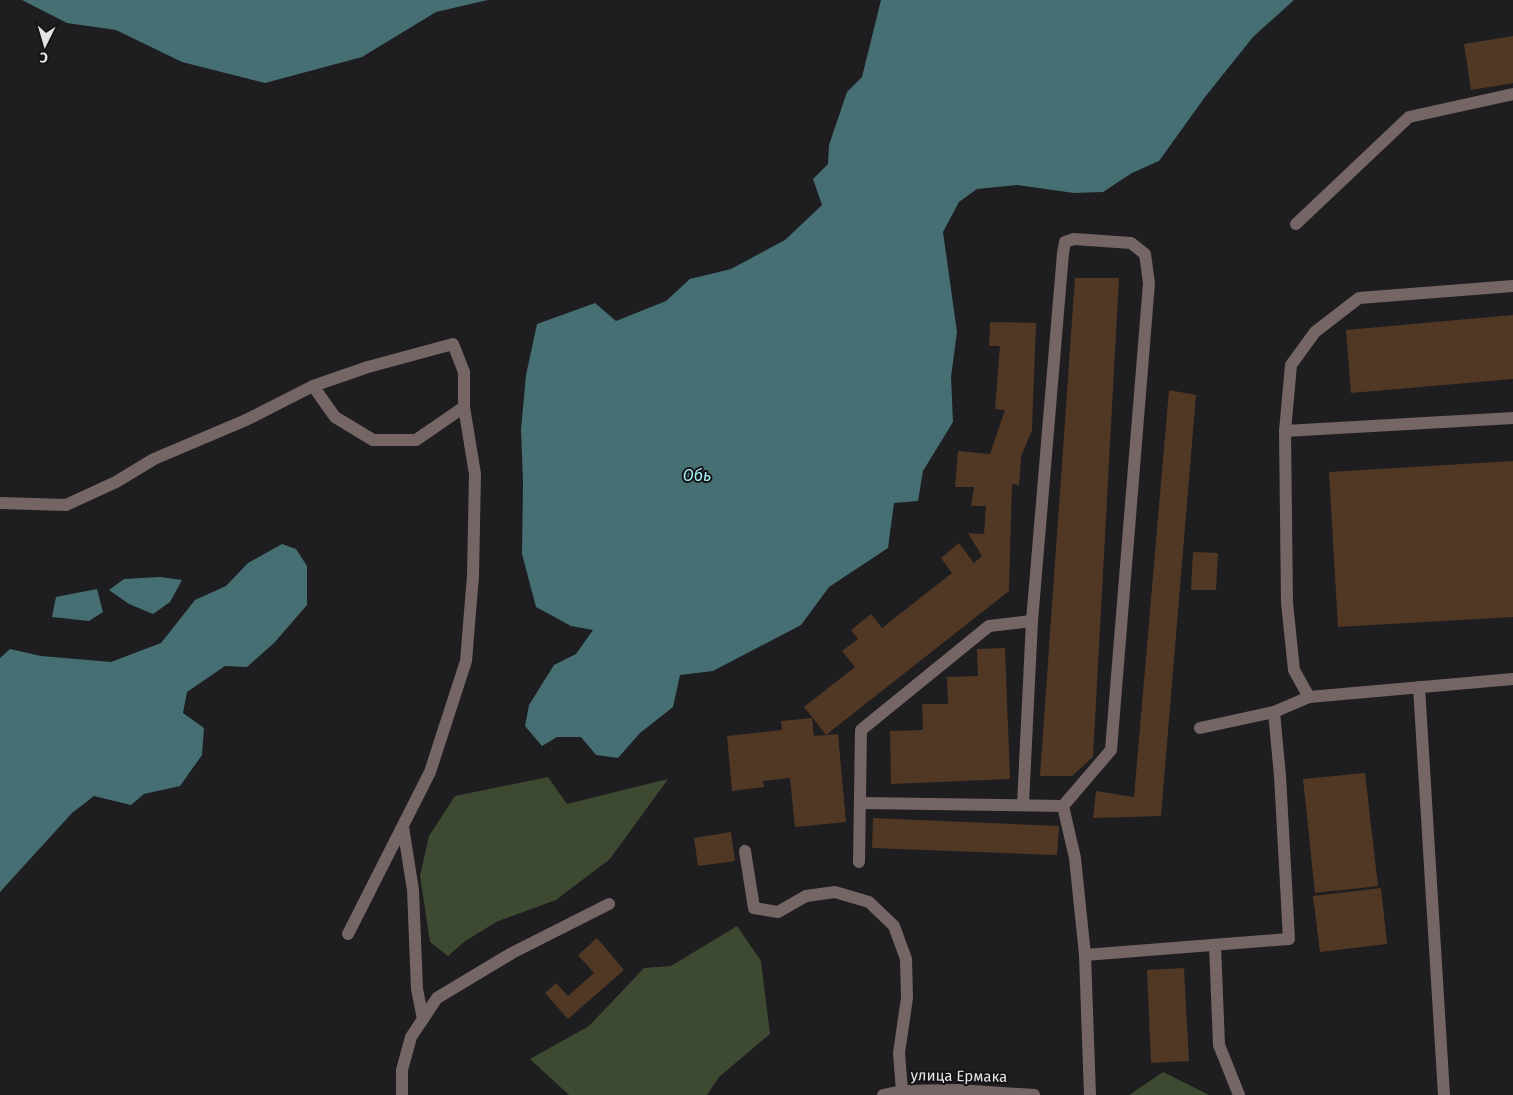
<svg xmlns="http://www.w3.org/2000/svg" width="1513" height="1095" font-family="'Fira Sans',sans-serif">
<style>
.green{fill:#3e4931}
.water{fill:#456f73}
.building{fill:#513825}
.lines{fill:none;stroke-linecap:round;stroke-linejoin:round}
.minor{stroke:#756564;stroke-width:12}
.labels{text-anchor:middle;stroke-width:4;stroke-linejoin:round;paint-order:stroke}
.street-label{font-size:15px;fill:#e4e3e5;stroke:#151316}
.water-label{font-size:16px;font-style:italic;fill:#a4f3fa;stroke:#151316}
</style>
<rect width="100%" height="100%" fill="#1e1d1f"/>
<!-- green -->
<g class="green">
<polygon points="548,777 567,804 668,779 610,859 556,900 496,922 464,942 448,956 430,942 420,876 429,836 455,796"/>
<polygon points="737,926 761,961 770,1034 719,1077 707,1095 569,1095 530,1059 589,1026 644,968 671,966"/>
<polygon points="1163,1072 1209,1095 1129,1095"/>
</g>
<!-- water -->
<g class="water">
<polygon points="22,0 488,0 436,12 362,57 265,83 182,62 116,30 67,23"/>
<polygon points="881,0 1294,0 1253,37 1205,97 1159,161 1132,173 1103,192 1074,193 1017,185 977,189 959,202 943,232 957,332 951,377 953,422 923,471 918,501 894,503 888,548 829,587 801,625 713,671 680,675 673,707 640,733 618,758 596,755 581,737 557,737 542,746 525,726 529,705 554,665 576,654 593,630 571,626 536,607 522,554 523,482 521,429 526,375 537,324 595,303 616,321 666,301 690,279 731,269 785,240 822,205 813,179 828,164 829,145 847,92 862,77"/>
<polygon points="282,544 296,549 307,566 307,605 274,643 247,667 225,666 187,692 183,713 204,728 202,755 180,786 144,794 131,805 94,796 72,813 0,892 0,658 10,649 41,656 111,662 161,643 195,600 226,586 248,563"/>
<polygon points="160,577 182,580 170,602 153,614 129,604 109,590 124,579"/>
<polygon points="97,589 103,612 89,621 52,617 56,597"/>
</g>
<!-- building -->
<g class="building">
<polygon points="1513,36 1513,83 1471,90 1464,44"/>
<polygon points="1075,278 1119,278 1093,757 1072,776 1040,776"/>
<polygon points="1513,315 1513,379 1351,393 1346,330"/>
<polygon points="990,322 1036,323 1032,430 1021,457 1019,485 1012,484 1009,591 826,735 804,707 855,667 842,651 858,639 851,630 871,614 882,628 952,573 941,558 959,543 974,563 982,556 968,533 984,534 986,506 971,506 974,487 955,487 958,451 990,454 1005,410 995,409 1000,346 989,346"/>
<polygon points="1169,390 1196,395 1161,816 1093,818 1096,791 1134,797"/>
<polygon points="1513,461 1513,617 1338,627 1329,472"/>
<polygon points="1193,552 1218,553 1216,590 1191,590"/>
<polygon points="1005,648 1010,779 891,784 890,731 923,730 922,704 948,704 947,677 978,676 977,649"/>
<polygon points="812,718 814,736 838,734 846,822 795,827 790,778 763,781 764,787 732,791 727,736 782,730 781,721"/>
<polygon points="1365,773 1378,886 1315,893 1303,779"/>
<polygon points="873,818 1059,826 1057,855 872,848"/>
<polygon points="731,832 735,861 698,866 694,838"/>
<polygon points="1381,888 1387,944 1320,952 1313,896"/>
<polygon points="597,938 624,970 568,1019 545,993 556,983 568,996 594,973 578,955"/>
<polygon points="1184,968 1189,1061 1151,1063 1147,970"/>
</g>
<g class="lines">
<!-- minor -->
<g class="minor">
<polyline points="1296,224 1409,117 1513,94"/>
<polyline points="1513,286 1359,298 1315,332 1291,365 1285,431 1287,603 1294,670 1309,697 1513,679"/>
<polyline points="313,386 335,417 373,440 416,440 464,407"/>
<polyline points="1285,431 1513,418"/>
<polyline points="0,503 66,505 116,482 154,459 246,420 313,386 368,367 453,344 464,372 464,407 475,474 473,576 466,661 430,772 348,934"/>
<polyline points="1419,687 1444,1095"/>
<polyline points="1200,728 1274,712 1309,697"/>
<polyline points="861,803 1063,806 1075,858 1085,955 1090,1095"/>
<polyline points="1023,804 1032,621 1063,253 1065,242 1074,239 1131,243 1145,254 1149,283 1111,750 1063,806"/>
<polyline points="403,827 413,890 417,989 423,1019"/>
<polyline points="745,851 754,908 778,912 806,896 835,892 869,902 894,926 906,959 907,998 899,1053 902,1091"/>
<polyline points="859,862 861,730 989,626 1032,621"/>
<polyline points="1215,945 1219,1045 1239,1095"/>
<polyline points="1085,955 1289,939 1280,776 1274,712"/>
<polyline points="402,1095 402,1070 411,1037 437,998 512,953 609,904"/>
<polyline points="883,1095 902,1091 957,1090 1034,1095"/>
</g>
</g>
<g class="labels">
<!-- street labels -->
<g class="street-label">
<text transform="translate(959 1076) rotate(1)" y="5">улица Ермака</text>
</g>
<!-- water labels -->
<g class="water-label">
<text x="697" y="481">Обь</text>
</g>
</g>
<!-- north arrow -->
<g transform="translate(45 45) rotate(185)" stroke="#151316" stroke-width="4" paint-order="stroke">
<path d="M0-4L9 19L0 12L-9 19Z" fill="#e4e3e5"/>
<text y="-8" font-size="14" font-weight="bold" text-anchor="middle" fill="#e4e3e5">С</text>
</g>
</svg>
